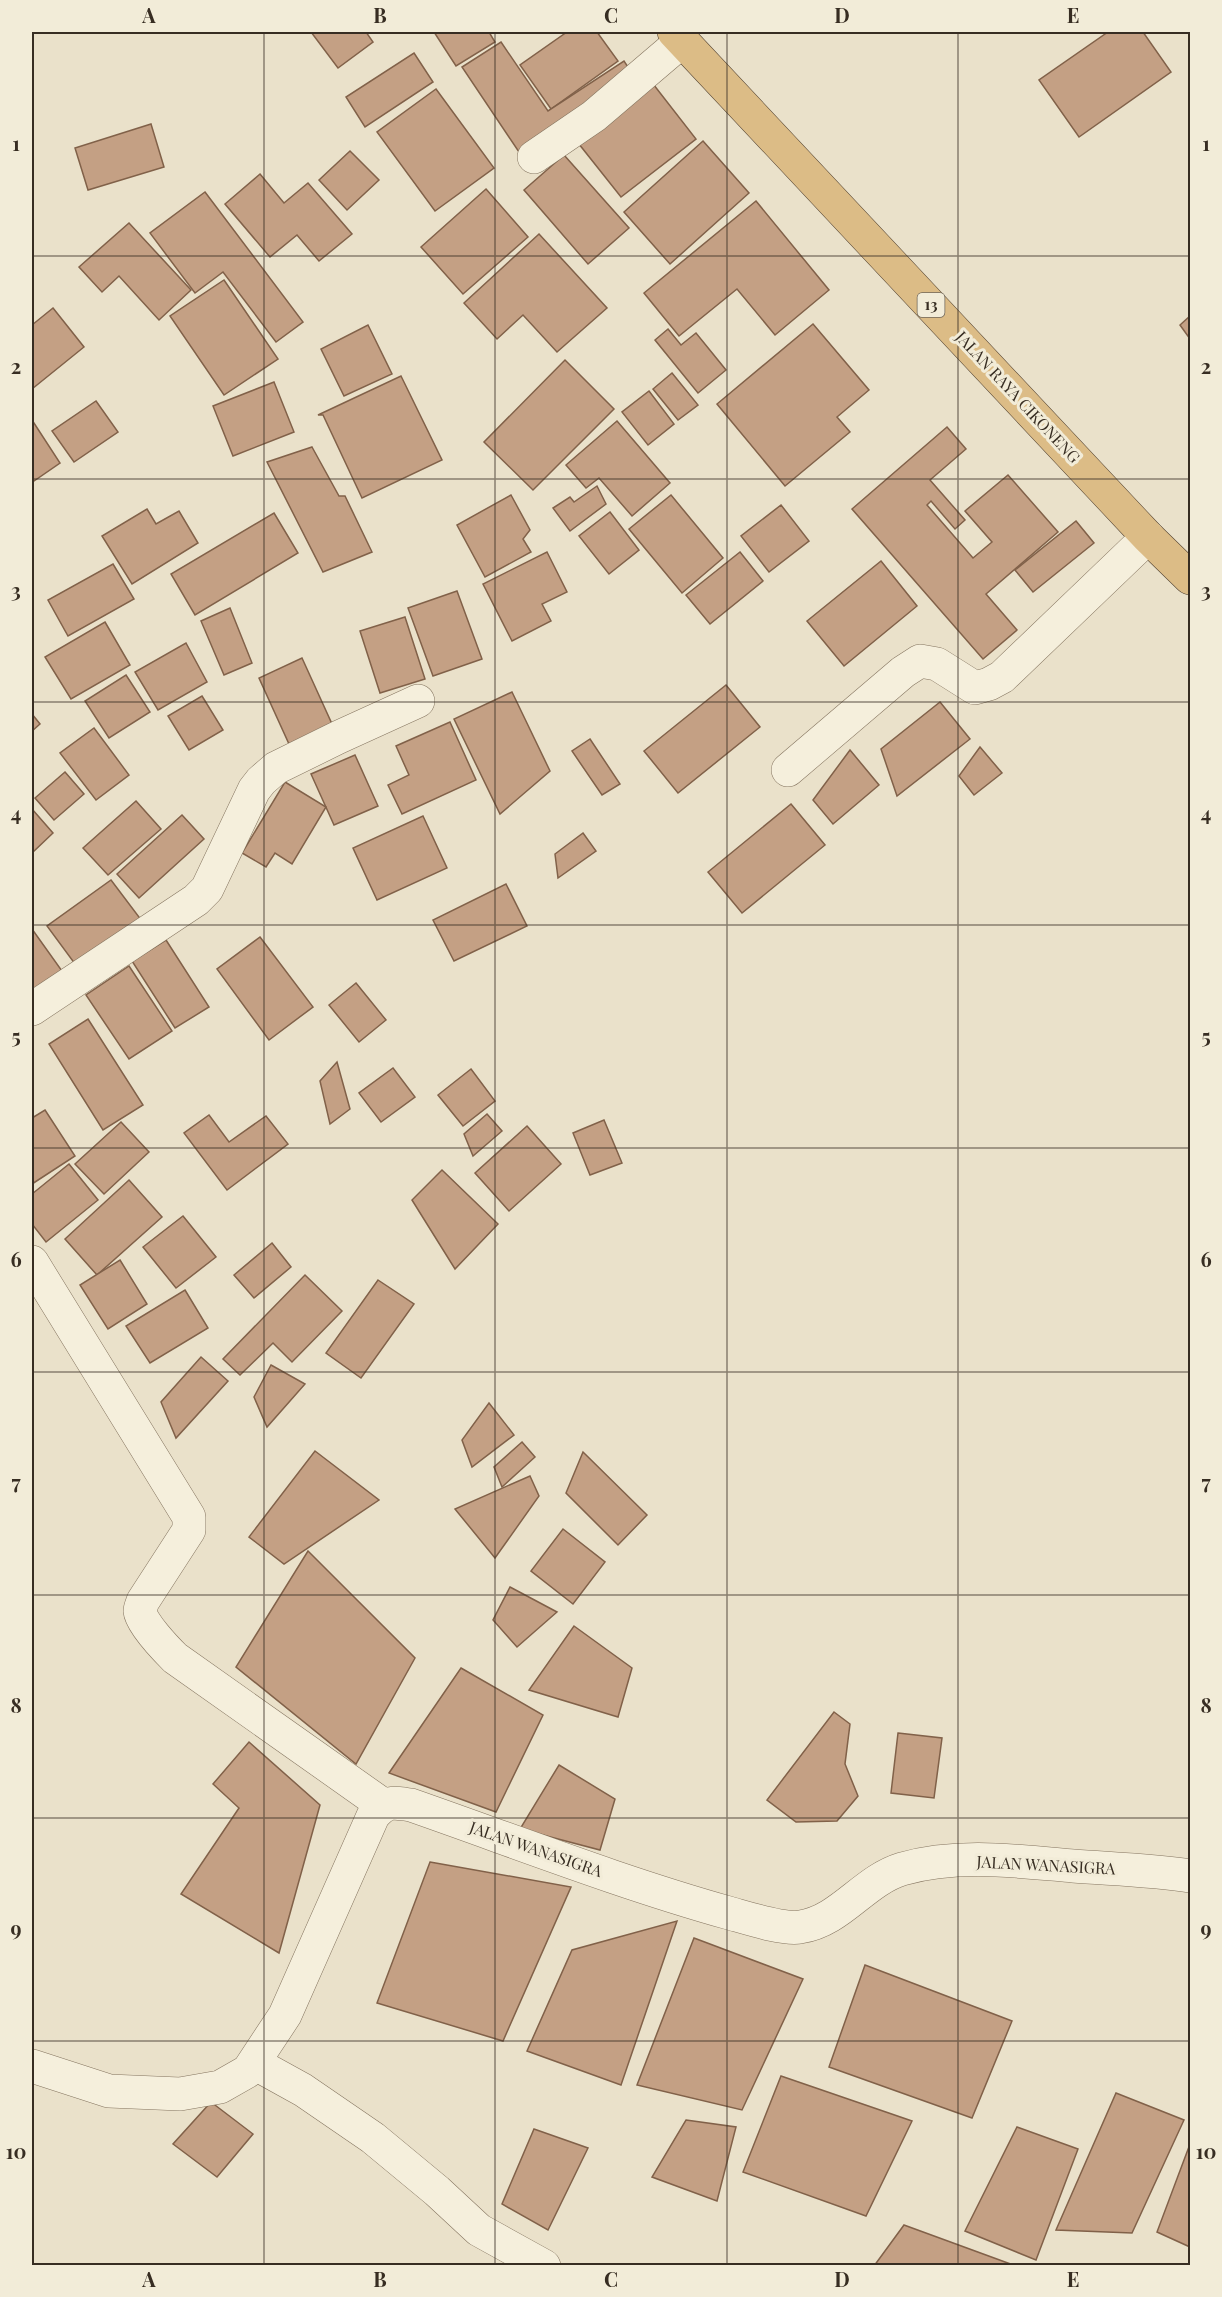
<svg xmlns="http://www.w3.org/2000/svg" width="1222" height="2297" font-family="'Playfair Display',serif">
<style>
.building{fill:#c4a084;stroke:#816149;stroke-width:1.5}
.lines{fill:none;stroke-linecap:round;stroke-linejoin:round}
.minor-casing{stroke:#857560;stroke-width:34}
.trunk-casing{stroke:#534333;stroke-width:34}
.minor{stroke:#f5efdc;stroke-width:33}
.trunk{stroke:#dcbc86;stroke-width:33}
.grid{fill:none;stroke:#372d22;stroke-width:1.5;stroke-opacity:0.55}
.labels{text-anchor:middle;stroke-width:6;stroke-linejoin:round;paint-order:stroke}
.shield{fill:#f2ecd8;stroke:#6f6659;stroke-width:1.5}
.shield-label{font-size:15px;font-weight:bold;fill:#372d22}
.street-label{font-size:16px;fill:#372d22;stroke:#f2ecd8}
.neatline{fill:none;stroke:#372d22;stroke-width:2}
.grid-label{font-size:20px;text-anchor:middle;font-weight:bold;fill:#372d22}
</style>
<rect width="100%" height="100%" fill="#eae1ca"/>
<!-- building -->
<g class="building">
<polygon points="311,32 366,32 373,42 338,68"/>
<polygon points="434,32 489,32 495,42 456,66"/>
<polygon points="567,32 597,32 618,61 551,109 520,65"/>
<polygon points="1108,32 1143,32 1171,72 1079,137 1039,80"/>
<polygon points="501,42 548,111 624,61 636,79 521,155 462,67"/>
<polygon points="414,53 433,82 365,127 346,97"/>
<polygon points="650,80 696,139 621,197 575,139"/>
<polygon points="436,89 494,168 435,211 377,132"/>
<polygon points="151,124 164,167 88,190 75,148"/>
<polygon points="703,141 749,193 670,264 624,212"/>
<polygon points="350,151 379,180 347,210 319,180"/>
<polygon points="564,155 629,228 588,264 524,190"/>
<polygon points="260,174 284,203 308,183 352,234 319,261 297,235 270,257 225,204"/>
<polygon points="486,189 528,237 463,294 421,247"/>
<polygon points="205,192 303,322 276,342 223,272 195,293 150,233"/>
<polygon points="756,201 829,290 775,335 737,289 679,336 644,293"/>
<polygon points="129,223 191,290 159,320 119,276 102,292 79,267"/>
<polygon points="539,234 607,308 557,352 523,315 497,339 464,303"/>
<polygon points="224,280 278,359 224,395 170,316"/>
<polygon points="53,308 84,347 32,389 32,325"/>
<polygon points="1190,316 1190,339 1180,325"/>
<polygon points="813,324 869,390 837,417 850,432 785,486 717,404"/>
<polygon points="368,325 392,374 344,396 321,349"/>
<polygon points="668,329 681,345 696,333 726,370 698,393 655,340"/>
<polygon points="565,360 614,409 533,490 484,442"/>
<polygon points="672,373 698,405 678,420 653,389"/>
<polygon points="401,376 442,460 362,498 323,415 318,415"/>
<polygon points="274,382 294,432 233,456 213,406"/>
<polygon points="649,391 674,424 648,445 622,412"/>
<polygon points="96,401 118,432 74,462 52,431"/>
<polygon points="32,420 60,463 34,481 32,478"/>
<polygon points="617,421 670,483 632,516 599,478 586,488 566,465"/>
<polygon points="947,427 966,449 930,480 965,520 955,529 931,501 927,505 973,558 992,542 965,511 1008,475 1058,532 986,594 1017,630 983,659 852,509"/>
<polygon points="312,447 339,496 345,496 372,552 323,572 267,462"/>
<polygon points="597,486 606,504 570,531 553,508 570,497 574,502"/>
<polygon points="511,495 530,530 523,539 531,552 485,577 457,525"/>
<polygon points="671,495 723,558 682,593 629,529"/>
<polygon points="781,505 809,541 769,572 741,536"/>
<polygon points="147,509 156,524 179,511 198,543 132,584 102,536"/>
<polygon points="610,512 639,550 609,574 579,536"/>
<polygon points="274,513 298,553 195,615 171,574"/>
<polygon points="1076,521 1094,543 1033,592 1015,570"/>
<polygon points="547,552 567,592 542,604 551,621 512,641 483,584"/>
<polygon points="740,552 763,581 710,624 686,595"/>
<polygon points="881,561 917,606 844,666 807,621"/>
<polygon points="113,564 134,599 68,636 48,600"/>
<polygon points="457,591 482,659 433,676 408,608"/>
<polygon points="230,608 252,663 224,675 201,621"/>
<polygon points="405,617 425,679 380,693 360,631"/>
<polygon points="105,622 130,665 71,699 45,657"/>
<polygon points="186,643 207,682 158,710 135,672"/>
<polygon points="302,658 332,724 289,744 259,678"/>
<polygon points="126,675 150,712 109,738 85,701"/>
<polygon points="726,685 760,727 678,793 644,751"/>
<polygon points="512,692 550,771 500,814 454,719"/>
<polygon points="202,696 223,730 189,750 168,716"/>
<polygon points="940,702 970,739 897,796 881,749"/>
<polygon points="32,714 40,724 32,731"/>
<polygon points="450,722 476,780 402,814 388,785 409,775 396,746"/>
<polygon points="94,728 129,775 96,800 60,753"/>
<polygon points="590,739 620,784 602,795 572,751"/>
<polygon points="980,747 1002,773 974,795 959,776"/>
<polygon points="850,750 879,785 833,824 813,800"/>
<polygon points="355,755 378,806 334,825 311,774"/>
<polygon points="65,772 84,794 54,820 35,798"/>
<polygon points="285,782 326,807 292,864 275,853 266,867 242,853"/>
<polygon points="136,801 161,829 108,875 83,848"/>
<polygon points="791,804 825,845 742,913 708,872"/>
<polygon points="32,809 53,833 32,853"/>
<polygon points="182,815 204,839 139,898 117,874"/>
<polygon points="423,816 447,868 377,900 353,848"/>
<polygon points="583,833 596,851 558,878 555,854"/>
<polygon points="111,880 142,921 78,968 47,926"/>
<polygon points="506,884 527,926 454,961 433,920"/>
<polygon points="32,929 67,978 32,1003"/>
<polygon points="260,937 313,1007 269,1040 217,969"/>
<polygon points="166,940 209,1007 175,1028 132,961"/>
<polygon points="129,966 172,1031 129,1059 86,995"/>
<polygon points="356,983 386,1020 359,1042 329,1005"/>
<polygon points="88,1019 143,1105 103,1130 49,1044"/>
<polygon points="337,1062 350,1109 330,1124 320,1081"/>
<polygon points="393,1068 415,1097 381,1122 359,1093"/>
<polygon points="471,1069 495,1101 463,1126 438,1095"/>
<polygon points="45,1110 75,1156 32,1184 32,1118"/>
<polygon points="487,1114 502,1131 473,1156 464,1134"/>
<polygon points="209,1115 229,1142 266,1116 288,1144 227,1190 184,1133"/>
<polygon points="604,1120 622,1163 590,1175 573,1133"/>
<polygon points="121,1122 149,1152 104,1194 75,1164"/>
<polygon points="527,1126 561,1164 509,1211 475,1173"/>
<polygon points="69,1164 98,1200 46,1242 32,1224 32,1194"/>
<polygon points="442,1170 498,1224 455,1269 412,1200"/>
<polygon points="129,1180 162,1217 97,1275 65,1239"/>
<polygon points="183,1216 216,1257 176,1288 143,1247"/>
<polygon points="272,1243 291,1267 254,1298 234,1275"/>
<polygon points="120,1260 147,1304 108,1329 80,1285"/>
<polygon points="305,1275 342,1311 292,1362 273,1343 240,1375 223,1359"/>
<polygon points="378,1280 414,1304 361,1378 326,1353"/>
<polygon points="185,1290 208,1328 150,1363 126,1326"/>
<polygon points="201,1357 228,1381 176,1438 161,1402"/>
<polygon points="271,1365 305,1384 267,1427 254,1397"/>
<polygon points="489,1403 514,1435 472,1467 462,1440"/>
<polygon points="522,1442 535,1457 502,1487 494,1467"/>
<polygon points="315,1451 379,1500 284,1564 249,1537"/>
<polygon points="583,1452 647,1515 618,1545 566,1493"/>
<polygon points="530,1476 539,1496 495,1558 455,1509"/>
<polygon points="563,1529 605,1562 573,1604 531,1571"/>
<polygon points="308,1551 415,1658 356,1764 236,1667"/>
<polygon points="510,1587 557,1612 517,1647 493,1620"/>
<polygon points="574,1626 632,1668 618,1717 529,1690"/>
<polygon points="461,1668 543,1715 496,1812 389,1773"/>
<polygon points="834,1712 850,1724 845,1764 858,1796 837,1821 796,1822 767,1800"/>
<polygon points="898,1733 942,1738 934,1798 891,1793"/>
<polygon points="249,1742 320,1805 279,1953 181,1894 239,1808 213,1784"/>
<polygon points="559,1765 615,1799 600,1850 520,1829"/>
<polygon points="430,1862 571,1887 503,2041 377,2003"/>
<polygon points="677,1921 621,2085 527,2051 572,1950"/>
<polygon points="694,1938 803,1979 742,2110 637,2085"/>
<polygon points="865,1965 1012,2021 972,2118 829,2067"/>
<polygon points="781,2076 912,2121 866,2216 743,2172"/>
<polygon points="1116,2093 1184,2120 1132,2233 1056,2230"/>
<polygon points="211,2102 253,2134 217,2177 173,2144"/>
<polygon points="686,2120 736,2127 717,2201 652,2177"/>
<polygon points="1017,2127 1078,2149 1036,2260 965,2231"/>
<polygon points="534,2129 588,2148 548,2230 502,2204"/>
<polygon points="1190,2144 1190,2247 1157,2232"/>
<polygon points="904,2225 1016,2266 874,2266"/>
</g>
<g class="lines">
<!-- minor casing -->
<g class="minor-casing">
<g id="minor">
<polyline points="534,157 594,116 682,41"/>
<polyline points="788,770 903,672 920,661 937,664 975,688 989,684 1002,677 1148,537"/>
<polyline points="32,1009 196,900 207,889 254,790 261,781 276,768 339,737 418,701"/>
<path d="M 32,1262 L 189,1517 L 189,1530 L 143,1601 C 142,1604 140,1608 140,1611 C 141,1623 166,1649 175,1658 L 383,1805"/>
<polyline points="254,2063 303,2090 373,2138 437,2191 479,2230 544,2266"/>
<path d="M 32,2066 L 109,2091 L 180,2094 L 220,2087 L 248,2071 L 285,2015 L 373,1816 C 386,1801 392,1802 411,1805 C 517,1842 622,1883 729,1913 C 747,1918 784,1930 800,1927 C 841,1921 863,1881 902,1869 C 957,1853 1017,1861 1073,1866 C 1112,1869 1152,1870 1190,1876"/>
</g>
</g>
<!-- trunk casing -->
<g class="trunk-casing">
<polyline id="trunk" points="674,32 1148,537 1190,578"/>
</g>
<!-- minor -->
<use href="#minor" class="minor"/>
<!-- trunk -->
<use href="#trunk" class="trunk"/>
</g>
<!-- grid -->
<path class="grid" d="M 264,32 L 264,2266M 495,32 L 495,2266M 727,32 L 727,2266M 958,32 L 958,2266M 32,256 L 1190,256M 32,479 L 1190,479M 32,702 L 1190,702M 32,925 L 1190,925M 32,1148 L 1190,1148M 32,1372 L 1190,1372M 32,1595 L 1190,1595M 32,1818 L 1190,1818M 32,2041 L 1190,2041"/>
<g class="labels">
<!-- shield labels -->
<rect class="shield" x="917.5" y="293" width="27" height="24" rx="4.5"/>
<g class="shield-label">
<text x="931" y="310">13</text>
</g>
<!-- street labels -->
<g class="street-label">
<text transform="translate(1018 397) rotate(47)" y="6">JALAN RAYA CIKONENG</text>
<text transform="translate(536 1849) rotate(19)" y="6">JALAN WANASIGRA</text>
<text transform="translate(1046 1865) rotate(3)" y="6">JALAN WANASIGRA</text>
</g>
</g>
<!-- border -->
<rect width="1222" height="2297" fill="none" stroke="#f2ecd8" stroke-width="66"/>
<rect x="33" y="33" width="1156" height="2231" class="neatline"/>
<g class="grid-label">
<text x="149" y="23">A</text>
<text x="380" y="23">B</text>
<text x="611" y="23">C</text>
<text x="842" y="23">D</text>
<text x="1073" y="23">E</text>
<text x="16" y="151">1</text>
<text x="1206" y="151">1</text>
<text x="16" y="374">2</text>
<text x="1206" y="374">2</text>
<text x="16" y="598">3</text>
<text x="1206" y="598">3</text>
<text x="16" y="821">4</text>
<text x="1206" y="821">4</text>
<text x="16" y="1044">5</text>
<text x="1206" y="1044">5</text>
<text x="16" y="1267">6</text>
<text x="1206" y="1267">6</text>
<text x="16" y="1490">7</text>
<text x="1206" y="1490">7</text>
<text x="16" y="1713">8</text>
<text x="1206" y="1713">8</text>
<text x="16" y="1936">9</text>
<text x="1206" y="1936">9</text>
<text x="16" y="2159">10</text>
<text x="1206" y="2159">10</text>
<text x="149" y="2287">A</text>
<text x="380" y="2287">B</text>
<text x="611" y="2287">C</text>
<text x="842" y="2287">D</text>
<text x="1073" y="2287">E</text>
</g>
</svg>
